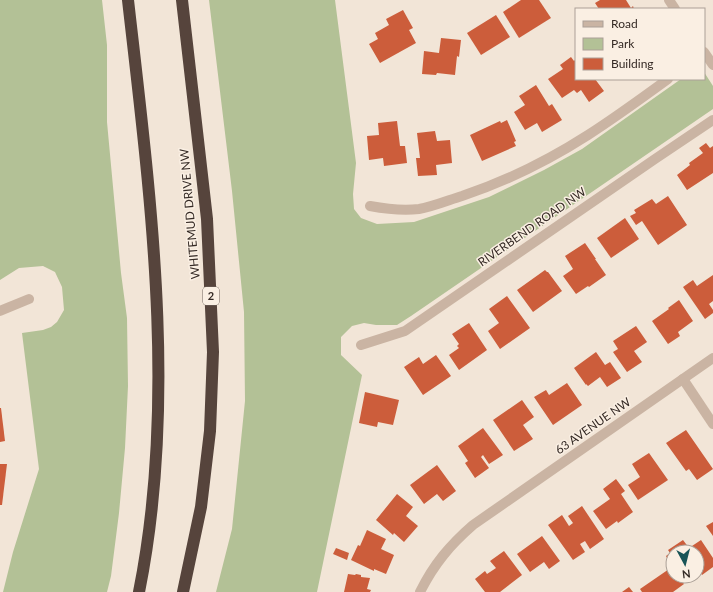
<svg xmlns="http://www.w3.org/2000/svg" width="713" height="592" font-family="Lato,sans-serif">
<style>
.green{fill:#b3c196}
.building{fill:#cc5d3b}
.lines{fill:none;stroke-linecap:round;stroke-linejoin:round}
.minor{stroke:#cab4a3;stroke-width:10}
.highway{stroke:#56443c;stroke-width:12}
.labels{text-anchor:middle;stroke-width:3;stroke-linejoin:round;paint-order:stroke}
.shield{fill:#faefe3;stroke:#70655e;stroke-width:1}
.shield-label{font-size:11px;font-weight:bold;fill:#352a25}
.street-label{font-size:12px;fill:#352a25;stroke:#faefe3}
</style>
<rect width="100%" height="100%" fill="#f2e5d7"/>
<!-- green -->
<g class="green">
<polygon points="0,0 102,0 107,45 107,122 121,273 127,318 128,386 125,448 119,513 111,576 107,592 3,592 13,552 39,469 22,333 43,330 51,327 57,322 64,310 62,287 55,272 43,266 19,268 0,280"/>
<polygon points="209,0 335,0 356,163 353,194 354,209 361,218 377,224 414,222 489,197 544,170 582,149 681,79 704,79 704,72 713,86 713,109 411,316 397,325 376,325 364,323 352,326 341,337 341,355 362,375 317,592 216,592 232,529 245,401 244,312 232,191"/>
</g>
<!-- building -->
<g class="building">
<polygon points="521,0 539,0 551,18 519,38 503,12"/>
<polygon points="600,0 626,0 631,8 633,6 634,9 599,9 595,3"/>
<polygon points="403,10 413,28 409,30 416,43 380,63 369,44 378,39 375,33 389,25 386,19"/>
<polygon points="496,15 510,37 481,55 467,33"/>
<polygon points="441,38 461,40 459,57 457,56 455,75 437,73 436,75 422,74 424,51 439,53"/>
<polygon points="571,57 574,61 576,59 576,79 595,79 604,91 589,102 581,90 577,93 574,90 562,98 548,79 563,69 560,65"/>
<polygon points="536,85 549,106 552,104 562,120 542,132 537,123 525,130 514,112 525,105 519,96"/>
<polygon points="507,120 516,141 514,142 516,146 482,161 470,135 500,121 501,123"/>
<polygon points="397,121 400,146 405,146 407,163 384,166 383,158 369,160 367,136 379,135 378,123"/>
<polygon points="435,131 437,141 450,140 452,163 436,165 437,175 418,176 416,158 420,158 417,133"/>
<polygon points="706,143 710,148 713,146 713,173 687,190 677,175 690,165 689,163 703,153 699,148"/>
<polygon points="668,196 687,225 658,245 642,221 636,225 630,216 636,213 634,210 652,199 656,204"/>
<polygon points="625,218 639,239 611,258 597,238"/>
<polygon points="585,243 596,259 595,259 606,275 589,287 588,286 576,294 563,276 573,269 565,256"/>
<polygon points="545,270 547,272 548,272 562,291 533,312 517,290"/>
<polygon points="713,275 713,301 709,304 713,310 713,313 705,319 683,287 693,280 697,286"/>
<polygon points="507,296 530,328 500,349 488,331 499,323 489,309"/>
<polygon points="679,300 693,321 678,332 680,336 668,344 652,321 669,309 668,308"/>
<polygon points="469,323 487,350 459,370 449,355 459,348 457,346 459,344 452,334"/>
<polygon points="636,326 647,342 634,351 642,362 627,372 613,352 618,349 613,341"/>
<polygon points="596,352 605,365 610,362 621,378 607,387 600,377 588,386 586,384 586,385 574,368"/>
<polygon points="436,355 451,376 423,395 404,367 419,357 423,364"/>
<polygon points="567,383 582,405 553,425 534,397 546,390 549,395"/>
<polygon points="365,392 399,400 393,425 378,422 377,427 359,423"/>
<polygon points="522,400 534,417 523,425 533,439 514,451 493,420"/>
<polygon points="0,408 1,408 5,441 0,442"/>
<polygon points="483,428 503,455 489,464 483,455 481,457 489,468 475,478 465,463 468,461 458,446"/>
<polygon points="686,430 713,469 697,480 689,469 686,471 666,443"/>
<polygon points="649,453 668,480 638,500 628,485 640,477 632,464"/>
<polygon points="0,464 7,464 2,505 0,505"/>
<polygon points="437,465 456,491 443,501 437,494 424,504 410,485"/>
<polygon points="616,479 625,491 621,494 633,512 618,523 617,521 606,529 593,511 610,499 603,489"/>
<polygon points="397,494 413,507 406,516 418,526 404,542 394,533 393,535 376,520"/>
<polygon points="582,506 604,539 590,549 585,541 580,544 585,552 573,560 548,525 562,515 569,526 573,523 568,516"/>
<polygon points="713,522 713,536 706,526"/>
<polygon points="367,530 386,539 381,549 394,555 386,574 374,569 374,571 351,560 358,545 360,546"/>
<polygon points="542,536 560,561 549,569 544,562 530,572 517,554"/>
<polygon points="683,540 689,548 701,540 713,558 713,567 702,575 698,569 697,569 697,552 673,552 673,559 669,562 666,556 670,553 668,550"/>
<polygon points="336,548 349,553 347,560 333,554"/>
<polygon points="504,551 522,575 500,592 485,592 475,579 485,571 487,574 496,568 490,561"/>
<polygon points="672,567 673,569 673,576 678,576 684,584 673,592 642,592 640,589"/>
<polygon points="348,574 355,575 356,574 361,575 361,577 370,578 367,589 371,590 370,592 344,592"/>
<polygon points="629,587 633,592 622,592"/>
</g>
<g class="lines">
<!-- minor -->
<g class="minor">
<polyline points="669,0 675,9"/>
<polyline points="704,52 713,65"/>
<path d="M 370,206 C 386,209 402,211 419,209 C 432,207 449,200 462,196 C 507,181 549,160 588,135 C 616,117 642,98 668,79"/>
<polyline points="0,311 29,299"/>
<polyline points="361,345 405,331 655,159 713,120"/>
<polyline points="683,379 713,424"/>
<path d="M 420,592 C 434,564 450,545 473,525 L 713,358"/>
</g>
<!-- highway -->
<g class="highway">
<path d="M 128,0 C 150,194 178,398 139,592"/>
<polyline points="182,0 207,219 213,352 210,431 201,507 183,592"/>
</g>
</g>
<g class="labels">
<!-- shield labels -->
<rect class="shield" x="203" y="287" width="16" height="18" rx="3"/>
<g class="shield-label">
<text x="211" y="300">2</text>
</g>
<!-- street labels -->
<g class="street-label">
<text transform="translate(190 214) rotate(-95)" y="4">WHITEMUD DRIVE NW</text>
<text transform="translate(532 227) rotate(-35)" y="4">RIVERBEND ROAD NW</text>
<text transform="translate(593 426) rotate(-35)" y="4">63 AVENUE NW</text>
</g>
</g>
<!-- legend -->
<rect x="575" y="8" width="130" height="72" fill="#faefe3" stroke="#aba097"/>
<rect x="583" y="21" width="20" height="6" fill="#cab4a3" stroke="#aba097"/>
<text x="611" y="28" font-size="12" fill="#352a25">Road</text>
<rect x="583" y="38" width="20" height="12" fill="#b3c196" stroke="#aba097"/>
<text x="611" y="48" font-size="12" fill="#352a25">Park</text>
<rect x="583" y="58" width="20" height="12" fill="#cc5d3b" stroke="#aba097"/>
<text x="611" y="68" font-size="12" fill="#352a25">Building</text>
<!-- north arrow -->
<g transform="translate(685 564) rotate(173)"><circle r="19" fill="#faefe3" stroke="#aba097"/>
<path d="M0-3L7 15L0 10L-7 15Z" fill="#195457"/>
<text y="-6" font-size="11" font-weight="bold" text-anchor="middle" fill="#352a25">N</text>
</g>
</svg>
